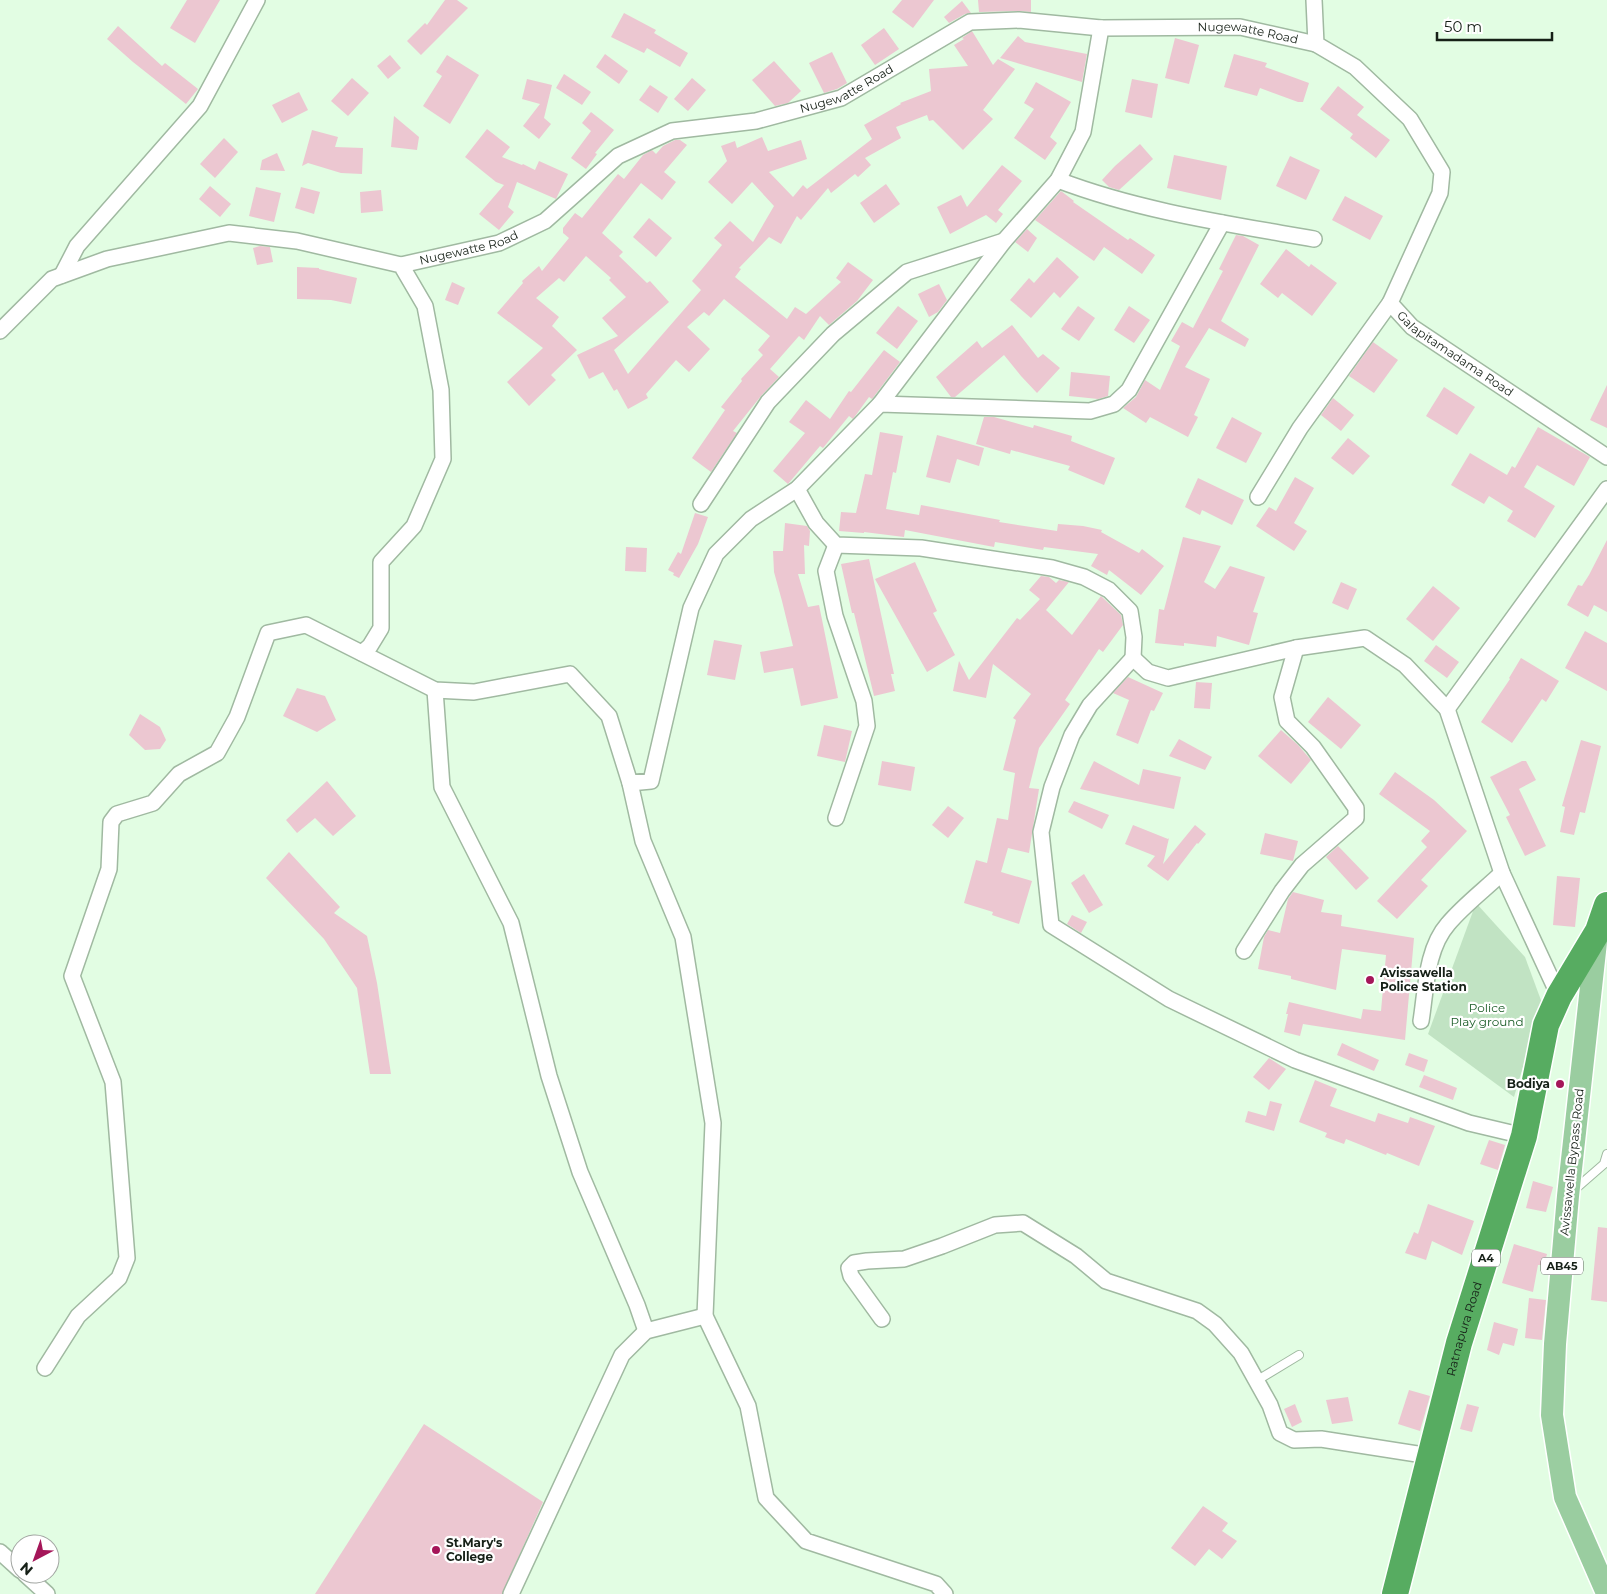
<svg xmlns="http://www.w3.org/2000/svg" width="1607" height="1594" font-family="Montserrat,sans-serif">
<style>
.green{fill:#c1e3c3}
.building{fill:#ecc7d1}
.lines{fill:none;stroke-linecap:round;stroke-linejoin:round}
.lane-casing{stroke:#a0b9a1;stroke-width:10}
.street-casing{stroke:#a0b9a1;stroke-width:18}
.primary-casing{stroke:#fff;stroke-width:25}
.highway-casing{stroke:#fff;stroke-width:29}
.lane{stroke:#fff;stroke-width:8}
.street{stroke:#fff;stroke-width:15}
.primary{stroke:#9acda0;stroke-width:22}
.highway{stroke:#57ac61;stroke-width:26}
.poi-dot{fill:#a51659;stroke:#fff;stroke-width:2}
.labels{text-anchor:middle;stroke-width:4.5;stroke-linejoin:round;paint-order:stroke}
.shield{fill:#fff;stroke:#5c635d;stroke-width:1}
.shield-label{font-size:11px;font-weight:bold;fill:#162017}
.street-label{font-size:12px;fill:#162017;stroke:#fff}
.poi-label{font-size:12px;font-weight:bold;fill:#162017;stroke:#fff;text-anchor:start}
.park-label{font-size:12px;fill:#175a24;stroke:#fff}
</style>
<rect width="100%" height="100%" fill="#e2fde3"/>
<!-- green -->
<polygon class="green" points="1476,903 1525,957 1542,1003 1514,1097 1428,1034"/>
<!-- building -->
<g class="building">
<polygon points="187,0 220,0 195,43 170,28"/>
<polygon points="445,0 457,0 468,8 421,55 407,41 425,23 427,25"/>
<polygon points="902,0 934,0 913,28 892,12"/>
<polygon points="978,0 1031,0 1031,12 1019,11 979,12"/>
<polygon points="962,1 971,13 965,14 949,23 944,17"/>
<polygon points="624,13 656,30 654,33 688,53 680,67 647,48 644,53 611,37"/>
<polygon points="118,26 162,66 165,63 198,89 186,104 133,62 107,39"/>
<polygon points="884,28 899,49 875,65 861,45"/>
<polygon points="972,31 993,65 998,59 1015,69 983,110 993,119 963,150 933,120 929,121 927,115 896,127 901,138 865,158 871,165 858,177 855,174 831,193 828,188 801,220 797,216 781,244 769,237 739,268 741,269 735,277 787,319 795,307 806,314 841,282 836,278 848,262 873,280 857,301 829,325 820,316 804,340 799,336 770,369 779,377 761,396 733,431 737,433 711,472 692,458 725,410 721,407 742,381 741,379 763,355 758,350 770,336 724,299 709,316 704,312 687,327 710,349 689,372 676,360 646,394 648,398 628,409 617,389 614,391 603,372 589,379 577,355 618,336 602,318 626,297 609,280 611,278 586,256 564,282 559,278 536,298 559,317 552,326 577,350 551,375 556,380 529,406 507,382 543,348 497,313 523,283 522,281 539,266 542,271 569,238 563,233 563,228 575,213 582,218 618,174 624,179 643,155 652,150 656,154 663,146 675,140 680,140 687,145 664,172 676,182 662,200 641,183 602,233 623,252 619,256 647,283 650,281 669,302 614,350 628,374 701,290 692,281 722,245 714,238 730,221 753,242 774,206 752,182 732,204 708,182 727,161 721,146 735,141 737,148 762,137 768,151 801,140 807,159 769,172 793,197 803,185 807,189 872,139 864,125 901,104 900,103 931,91 929,69 968,66 954,45 964,39 962,38"/>
<polygon points="1018,36 1025,42 1087,54 1082,82 1000,58"/>
<polygon points="1175,38 1199,45 1189,84 1165,78"/>
<polygon points="832,52 847,83 837,89 824,93 809,63"/>
<polygon points="605,54 628,71 619,84 596,67"/>
<polygon points="1234,54 1267,63 1265,67 1309,83 1303,102 1298,102 1260,88 1257,96 1224,87"/>
<polygon points="390,55 401,68 388,79 377,66"/>
<polygon points="447,55 479,75 450,124 423,106 442,76 436,72"/>
<polygon points="774,61 801,91 788,103 775,106 752,80"/>
<polygon points="564,74 591,92 582,105 556,88"/>
<polygon points="352,78 369,93 348,116 331,101"/>
<polygon points="692,78 706,90 688,111 674,99"/>
<polygon points="527,79 552,85 544,118 551,124 539,139 523,126 540,104 522,99"/>
<polygon points="1132,79 1158,84 1152,118 1125,112"/>
<polygon points="1036,82 1071,102 1050,137 1057,143 1045,160 1014,138 1034,109 1024,103"/>
<polygon points="650,85 668,97 658,113 639,100"/>
<polygon points="1338,86 1364,107 1357,115 1390,140 1376,158 1350,138 1353,134 1320,109"/>
<polygon points="299,92 308,110 282,123 272,105"/>
<polygon points="591,112 614,130 595,153 597,154 586,169 571,158 591,131 582,123"/>
<polygon points="394,116 419,137 417,150 391,147"/>
<polygon points="487,129 510,147 502,157 522,165 523,164 535,170 539,161 568,174 556,199 517,182 508,207 514,212 499,230 479,214 504,185 496,182 465,157"/>
<polygon points="312,130 338,137 335,147 363,148 362,174 341,173 308,163 302,166"/>
<polygon points="224,138 238,152 215,178 200,164"/>
<polygon points="1140,144 1153,159 1119,190 1109,187 1102,180 1115,166"/>
<polygon points="277,153 285,171 260,170 262,160"/>
<polygon points="1174,155 1227,166 1221,200 1167,188"/>
<polygon points="1290,156 1320,170 1306,200 1276,186"/>
<polygon points="1002,165 1022,181 998,210 1003,214 996,223 986,215 950,234 937,207 961,195 967,207"/>
<polygon points="886,184 900,204 874,223 860,203"/>
<polygon points="210,186 231,204 220,217 199,199"/>
<polygon points="256,187 281,193 274,222 249,216"/>
<polygon points="301,187 320,192 314,214 295,208"/>
<polygon points="381,190 383,211 361,213 360,192"/>
<polygon points="1061,191 1074,201 1073,202 1128,240 1130,238 1155,255 1142,274 1104,247 1094,261 1035,220"/>
<polygon points="1345,196 1383,216 1370,240 1332,220"/>
<polygon points="649,218 672,238 656,257 633,237"/>
<polygon points="1027,229 1037,238 1028,252 1015,242"/>
<polygon points="1236,235 1243,236 1259,245 1221,321 1249,339 1245,347 1209,328 1185,367 1210,379 1194,415 1198,417 1188,437 1150,417 1146,423 1123,408 1136,397 1145,380 1160,390 1180,346 1171,341 1182,322 1193,328 1223,271 1219,269"/>
<polygon points="260,246 270,247 273,262 257,265 253,248"/>
<polygon points="1286,249 1309,267 1311,264 1337,283 1312,316 1282,293 1278,298 1260,284"/>
<polygon points="1057,257 1079,277 1060,298 1054,292 1031,318 1010,300 1029,278 1034,283"/>
<polygon points="297,267 319,268 319,269 357,278 351,304 331,300 297,299"/>
<polygon points="452,282 465,288 458,305 445,300"/>
<polygon points="939,284 947,300 938,312 929,317 918,294"/>
<polygon points="898,306 918,321 897,349 876,333"/>
<polygon points="1078,306 1095,318 1079,341 1061,329"/>
<polygon points="1129,306 1150,320 1134,343 1114,330"/>
<polygon points="1012,325 1038,358 1043,354 1060,368 1037,393 1021,376 1004,355 955,397 951,397 936,377 977,341 982,348"/>
<polygon points="1373,342 1398,360 1374,393 1349,376"/>
<polygon points="884,350 900,362 872,399 869,397 853,419 849,416 823,448 820,446 788,484 773,471 805,433 789,422 806,400 830,419 849,391 851,392"/>
<polygon points="1071,372 1110,376 1108,396 1098,399 1069,396"/>
<polygon points="1607,385 1607,428 1590,420"/>
<polygon points="1444,387 1475,407 1457,435 1426,416"/>
<polygon points="1333,398 1354,415 1341,431 1321,415"/>
<polygon points="984,417 994,417 1033,428 1034,425 1072,436 1071,441 1115,458 1104,485 1068,470 1070,466 1011,450 1010,454 976,444"/>
<polygon points="1232,417 1262,433 1246,463 1216,448"/>
<polygon points="1538,427 1590,457 1574,486 1537,465 1524,487 1555,506 1535,538 1507,521 1513,511 1489,496 1484,504 1451,485 1470,453 1507,475 1512,466 1515,468"/>
<polygon points="880,432 903,436 896,473 893,472 886,509 919,515 921,505 1000,520 999,522 1057,531 1058,524 1083,526 1102,530 1101,532 1139,553 1142,549 1164,566 1141,595 1109,570 1107,575 1091,566 1098,554 1044,547 1043,550 995,542 994,547 905,530 904,537 864,532 864,533 839,531 841,512 856,513 865,474 872,475"/>
<polygon points="937,435 984,448 979,466 957,459 950,483 926,477"/>
<polygon points="1348,438 1370,456 1353,475 1331,458"/>
<polygon points="1295,477 1314,488 1294,523 1307,531 1294,551 1256,526 1269,507 1276,511"/>
<polygon points="1198,478 1244,500 1232,525 1202,510 1200,515 1185,507"/>
<polygon points="695,513 708,517 698,544 679,578 673,575 674,573 668,570 678,552 681,554"/>
<polygon points="785,523 807,526 810,531 809,546 804,545 805,574 798,574 808,607 819,605 838,698 801,706 793,668 764,673 760,652 793,646 782,601 774,572 773,551 783,551"/>
<polygon points="1183,537 1221,546 1204,582 1215,589 1230,566 1265,577 1253,612 1258,613 1249,645 1217,636 1216,647 1184,643 1184,646 1155,643 1159,609 1164,610"/>
<polygon points="1607,540 1607,612 1594,605 1588,617 1567,605 1578,585 1582,586 1589,575"/>
<polygon points="626,547 647,548 646,572 625,571"/>
<polygon points="869,559 894,674 891,674 895,691 874,696 854,613 852,613 841,564"/>
<polygon points="915,562 937,611 933,613 955,655 927,672 875,579"/>
<polygon points="1041,576 1049,577 1056,583 1059,580 1069,582 1046,610 1072,635 1101,596 1121,615 1123,625 1103,652 1099,649 1065,700 1070,704 1039,748 1029,788 1039,789 1029,853 1008,848 1001,872 1032,881 1019,924 992,915 993,912 964,903 976,860 987,863 997,818 1008,820 1015,773 1003,770 1016,720 1013,718 1031,694 993,664 986,698 953,691 959,661 969,680 1017,618 1020,620 1040,599 1029,590"/>
<polygon points="1341,582 1357,589 1348,610 1332,603"/>
<polygon points="1433,586 1460,608 1433,641 1406,619"/>
<polygon points="1585,631 1607,643 1607,691 1565,668"/>
<polygon points="714,640 742,645 735,680 707,675"/>
<polygon points="1436,645 1459,662 1447,678 1424,661"/>
<polygon points="1521,658 1559,681 1546,702 1542,699 1512,743 1481,722 1510,679 1509,678"/>
<polygon points="1128,677 1163,693 1154,711 1151,710 1138,744 1116,735 1129,700 1113,693"/>
<polygon points="1196,682 1212,683 1210,709 1194,708"/>
<polygon points="297,688 325,696 336,720 317,732 283,716"/>
<polygon points="1328,697 1361,725 1341,749 1308,722"/>
<polygon points="140,714 160,727 166,740 160,749 145,750 129,735"/>
<polygon points="824,725 852,731 845,762 817,756"/>
<polygon points="1281,730 1298,745 1311,760 1291,784 1258,756"/>
<polygon points="1179,739 1212,757 1205,770 1169,756"/>
<polygon points="1581,740 1601,746 1585,813 1580,812 1574,835 1560,832 1565,807 1562,806"/>
<polygon points="882,761 915,767 911,791 878,785"/>
<polygon points="1094,761 1139,785 1143,769 1181,777 1174,809 1080,789"/>
<polygon points="1522,761 1526,761 1536,780 1519,789 1546,846 1525,856 1506,817 1510,815 1490,777"/>
<polygon points="1395,772 1434,800 1467,831 1421,880 1428,886 1397,919 1377,901 1427,847 1421,841 1430,831 1379,794"/>
<polygon points="327,781 356,816 333,836 315,818 297,833 286,820"/>
<polygon points="1074,801 1109,815 1102,829 1068,812"/>
<polygon points="948,806 964,818 948,838 932,825"/>
<polygon points="1133,825 1168,839 1169,838 1163,864 1195,825 1206,834 1198,844 1197,843 1168,881 1147,866 1155,856 1125,844"/>
<polygon points="1265,833 1298,841 1293,861 1260,854"/>
<polygon points="1338,846 1369,878 1356,890 1326,857"/>
<polygon points="289,852 340,907 334,913 367,936 377,983 391,1074 370,1074 357,988 324,939 266,878"/>
<polygon points="1084,874 1103,905 1089,913 1071,883"/>
<polygon points="1557,876 1580,878 1575,927 1553,925"/>
<polygon points="1293,892 1324,900 1321,912 1342,915 1341,926 1414,938 1405,1040 1303,1024 1300,1036 1284,1032 1288,1014 1286,1014 1289,1002 1361,1019 1363,1009 1381,1011 1386,955 1342,949 1336,990 1291,979 1291,976 1258,969 1264,937 1268,930 1280,933 1288,899"/>
<polygon points="1072,915 1087,922 1081,933 1067,924"/>
<polygon points="1342,1043 1379,1060 1374,1071 1337,1055"/>
<polygon points="1409,1053 1428,1060 1424,1072 1405,1065"/>
<polygon points="1269,1058 1286,1069 1269,1090 1253,1077"/>
<polygon points="1424,1075 1457,1088 1453,1100 1419,1087"/>
<polygon points="1315,1080 1337,1089 1330,1106 1375,1122 1378,1113 1408,1123 1410,1117 1435,1126 1419,1166 1387,1153 1386,1155 1346,1139 1344,1144 1325,1137 1327,1133 1299,1122"/>
<polygon points="1270,1101 1282,1104 1274,1131 1245,1122 1248,1111 1266,1116"/>
<polygon points="1489,1140 1505,1145 1498,1170 1480,1164"/>
<polygon points="1533,1181 1553,1187 1546,1212 1526,1208"/>
<polygon points="1428,1204 1474,1221 1462,1255 1432,1241 1426,1260 1405,1253 1414,1232 1418,1234"/>
<polygon points="1598,1227 1607,1228 1607,1302 1591,1300"/>
<polygon points="1514,1244 1547,1254 1544,1265 1538,1265 1533,1292 1502,1283"/>
<polygon points="1529,1298 1546,1300 1542,1340 1525,1338"/>
<polygon points="1494,1322 1518,1329 1514,1346 1503,1343 1499,1355 1487,1350"/>
<polygon points="1409,1390 1430,1396 1420,1431 1398,1424"/>
<polygon points="1348,1397 1353,1421 1332,1424 1326,1400"/>
<polygon points="1295,1404 1302,1422 1292,1427 1284,1409"/>
<polygon points="1467,1404 1479,1407 1472,1432 1460,1429"/>
<polygon points="424,1424 543,1502 502,1594 315,1594"/>
<polygon points="1203,1506 1228,1523 1222,1531 1237,1541 1222,1559 1209,1549 1195,1566 1171,1548"/>
</g>
<g class="lines">
<!-- lane casing -->
<g class="lane-casing">
<g id="lane">
<polyline points="1573,1191 1604,1164 1607,1154"/>
<polyline points="1256,1381 1299,1355"/>
</g>
</g>
<!-- street casing -->
<g class="street-casing">
<g id="street">
<path id="s1" d="M 1314,0 L 1316,44 L 1355,67 L 1410,119 L 1442,172 L 1440,193 L 1390,303 L 1412,327 L 1607,457"/>
<path d="M 1058,180 C 1139,211 1229,224 1314,239"/>
<path id="s2" d="M 401,265 L 499,243 L 545,221 L 618,156 L 672,131 L 756,121 L 841,98 L 970,22 L 1019,20 L 1101,28 L 1240,27 L 1316,44"/>
<polyline points="62,275 77,246 200,106 257,0"/>
<polyline points="0,331 52,279 107,259 229,233 297,241 401,265 425,306 441,390 443,459 414,526 381,562 381,628 370,646 362,653"/>
<polyline points="880,404 1004,241 1058,180 1083,132 1101,28"/>
<polyline points="797,489 816,523 836,545 921,548 1052,568 1084,577 1109,590 1130,611 1134,637 1133,658"/>
<polyline points="1258,497 1300,428 1390,303"/>
<polyline points="701,504 768,402 833,334 907,272 1004,241"/>
<polyline points="435,690 442,787 511,923 549,1076 580,1172 637,1305 646,1331"/>
<polyline points="1447,709 1607,489"/>
<polyline points="630,783 651,781 691,608 716,554 751,519 797,489 880,404 1090,411 1114,404 1129,390 1222,223"/>
<polyline points="836,818 867,726 864,701 835,616 826,571 836,545"/>
<polyline points="1244,951 1282,891 1302,865 1356,818 1356,808 1313,747 1287,721 1282,697 1296,648"/>
<path d="M 1421,1021 C 1426,990 1426,949 1448,924 C 1463,906 1484,890 1502,873"/>
<polyline points="1524,1136 1469,1123 1295,1060 1169,999 1051,925 1041,832 1052,787 1072,735 1090,705 1133,658 1148,672 1168,678 1296,648 1365,638 1405,665 1447,709 1502,873 1559,996"/>
<polyline points="882,1319 851,1276 849,1268 854,1263 867,1261 904,1259 942,1246 995,1225 1023,1223 1076,1256 1106,1281 1197,1311 1215,1324 1241,1353 1270,1405 1280,1433 1294,1440 1321,1439 1430,1456"/>
<polyline points="45,1368 78,1316 119,1278 127,1258 113,1082 72,976 109,869 111,822 117,814 153,803 179,774 217,753 237,717 268,633 306,625 435,690 474,692 570,674 609,716 630,783 643,841 683,937 713,1123 705,1316 748,1406 766,1498 806,1541 936,1584 945,1594"/>
<polyline points="0,1552 20,1570"/>
<polyline points="25,1574 47,1594"/>
<polyline points="511,1594 622,1355 646,1331 705,1316"/>
</g>
</g>
<!-- primary casing -->
<g class="primary-casing">
<polyline id="primary" points="1597,933 1568,1196 1555,1344 1552,1415 1565,1497 1607,1593"/>
</g>
<!-- highway casing -->
<g class="highway-casing">
<g id="highway">
<path id="s3" d="M 1395,1594 L 1459,1343 L 1524,1136 L 1546,1025 L 1559,996 L 1598,931 L 1607,905"/>
</g>
</g>
<!-- lane -->
<use href="#lane" class="lane"/>
<!-- street -->
<use href="#street" class="street"/>
<!-- primary -->
<use href="#primary" class="primary"/>
<!-- highway -->
<use href="#highway" class="highway"/>
</g>
<!-- markers -->
<g class="poi-dot">
<circle cx="1370" cy="980" r="5"/>
<circle cx="1560" cy="1084" r="5"/>
<circle cx="436" cy="1550" r="5"/>
</g>
<g class="labels">
<!-- shield labels -->
<g class="shield">
<rect x="1472" y="1249.5" width="28" height="17" rx="4"/>
<rect x="1541" y="1257.5" width="42" height="17" rx="4"/>
</g>
<g class="shield-label">
<text x="1486" y="1262">A4</text>
<text x="1562" y="1270">AB45</text>
</g>
<!-- street labels -->
<g class="street-label">
<text dy="4" stroke="none"><textPath href="#s2" startOffset="910">Nugewatte Road</textPath></text>
<text dy="4" stroke="none"><textPath href="#s2" startOffset="490">Nugewatte Road</textPath></text>
<text dy="4" stroke="none"><textPath href="#s2" startOffset="70">Nugewatte Road</textPath></text>
<text dy="4" stroke="none"><textPath href="#s1" startOffset="452">Galapitamadama Road</textPath></text>
<text transform="translate(1572 1162) rotate(-84)" y="4">Avissawella Bypass Road</text>
<text dy="4" stroke="none"><textPath href="#s3" startOffset="274">Ratnapura Road</textPath></text>
</g>
<!-- poi labels -->
<g class="poi-label">
<text x="1380" y="977">Avissawella<tspan x="1380" dy="14">Police Station</tspan></text>
<text x="1550" y="1088" text-anchor="end">Bodiya</text>
<text x="446" y="1547">St.Mary's<tspan x="446" dy="14">College</tspan></text>
</g>
<!-- park labels -->
<g class="park-label">
<text x="1487" y="1012">Police<tspan x="1487" dy="14">Play ground</tspan></text>
</g>
</g>
<!-- north arrow -->
<g transform="translate(35 1559) rotate(221)"><circle r="24" fill="#ffffff" stroke="#a2a6a2"/>
<path d="M0-4L9 19L0 12L-9 19Z" fill="#a51659"/>
<text y="-8" font-size="14" font-weight="bold" text-anchor="middle" fill="#162017">N</text>
</g>
<!-- scale -->
<path d="M1437 32v8h115v-8" fill="none" stroke="#162017" stroke-width="2.5"/>
<text x="1444" y="32" font-size="15" fill="#162017" stroke="#ffffff" stroke-width="4" paint-order="stroke">50 m</text>
</svg>
